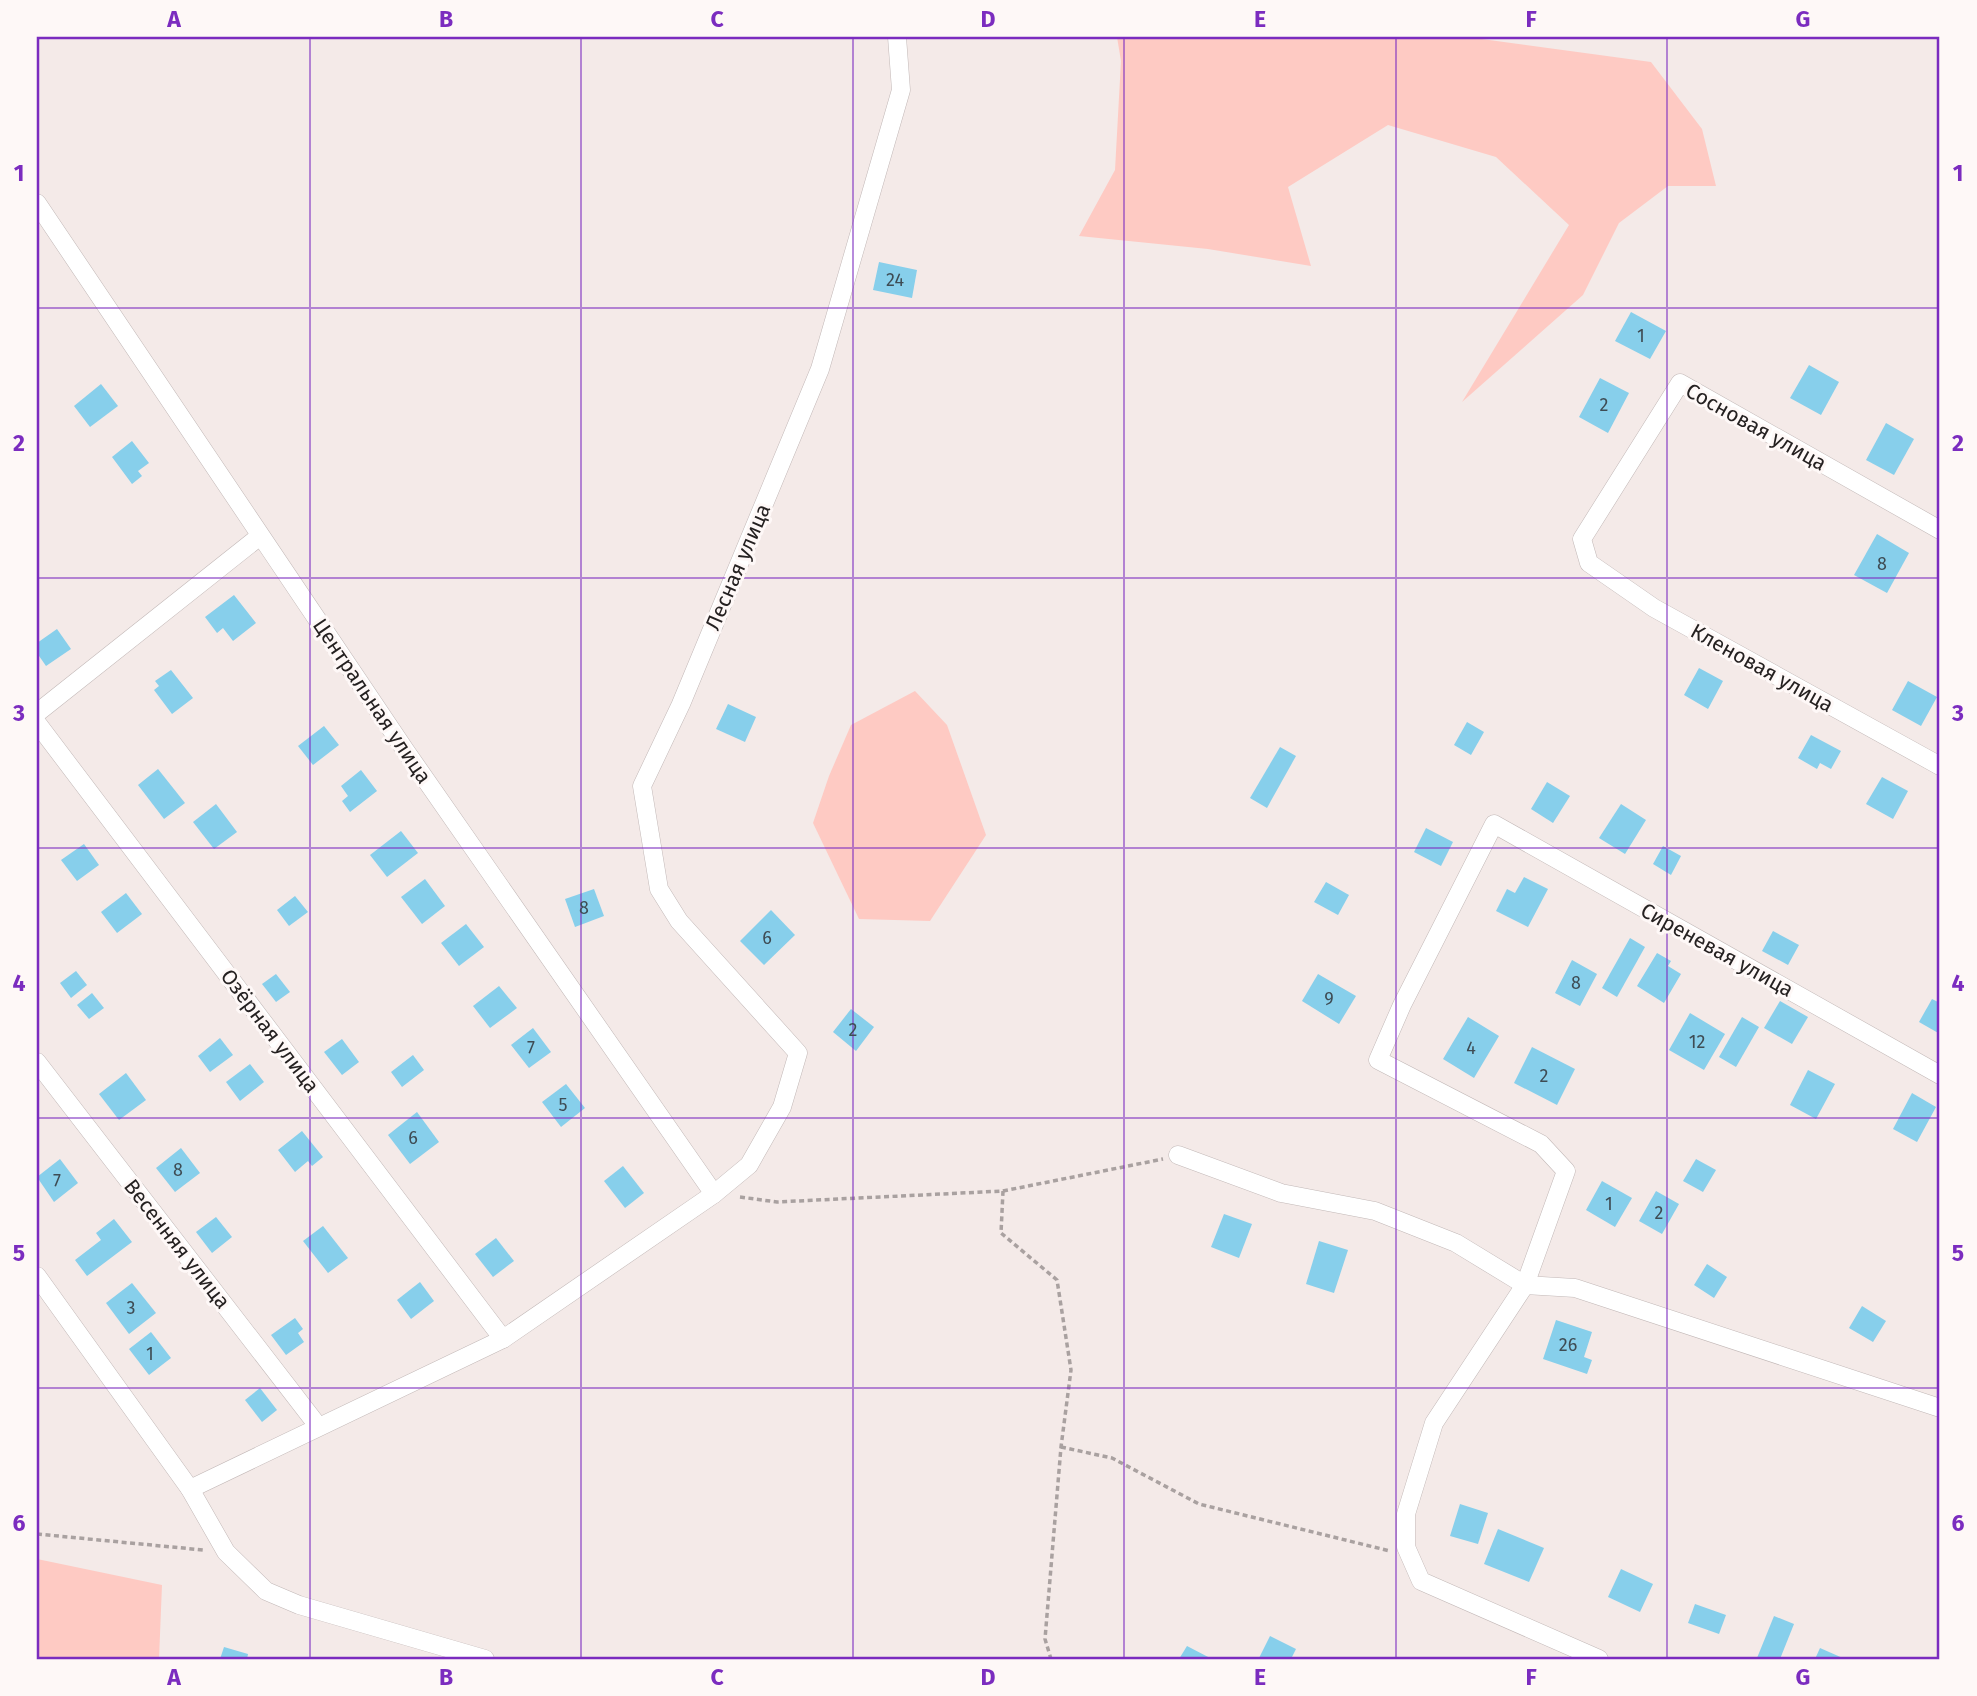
<svg xmlns="http://www.w3.org/2000/svg" width="1977" height="1696" font-family="'Fira Sans',sans-serif">
<style>
.green{fill:#fecac3}
.building{fill:#87cfeb}
.lines{fill:none;stroke-linecap:round;stroke-linejoin:round}
.minor-casing{stroke:#c2b8b7;stroke-width:19}
.path{stroke:#a9a1a0;stroke-width:3.5;stroke-dasharray:5 3.5;stroke-linecap:butt}
.minor{stroke:#fff;stroke-width:18}
.grid{fill:none;stroke:#7b2cbf;stroke-width:2;stroke-opacity:0.55}
.labels{text-anchor:middle;stroke-width:6;stroke-linejoin:round;paint-order:stroke}
.number-label{font-size:18px;fill:#3e4c54}
.street-label{font-size:21px;fill:#252121;stroke:#fef8f7}
.neatline{fill:none;stroke:#7b2cbf;stroke-width:2.5}
.grid-label{font-size:23px;text-anchor:middle;font-weight:bold;fill:#7b2cbf}
</style>
<rect width="100%" height="100%" fill="#f4eae8"/>
<!-- green -->
<g class="green">
<polygon points="1117,37 1467,37 1651,62 1702,129 1716,186 1668,186 1619,223 1583,295 1462,402 1569,225 1496,157 1388,125 1288,187 1311,266 1208,249 1079,236 1115,170 1121,61"/>
<polygon points="915,691 947,725 986,835 930,921 859,919 813,823 829,776 851,725"/>
<polygon points="37,1559 162,1585 159,1659 37,1659"/>
</g>
<!-- building -->
<g class="building">
<polygon points="879,262 917,270 912,298 873,290"/>
<polygon points="1631,312 1666,331 1650,359 1615,341"/>
<polygon points="1809,365 1839,382 1821,415 1790,398"/>
<polygon points="1600,378 1629,393 1608,433 1579,417"/>
<polygon points="101,384 118,406 90,427 74,406"/>
<polygon points="1886,423 1914,439 1894,475 1866,460"/>
<polygon points="132,441 149,463 138,471 142,476 132,484 112,457"/>
<polygon points="1877,534 1909,553 1887,593 1854,575"/>
<polygon points="234,595 256,623 233,641 223,628 217,633 205,617"/>
<polygon points="57,629 71,649 46,666 37,653 37,643"/>
<polygon points="1699,668 1723,681 1708,709 1684,695"/>
<polygon points="171,670 193,698 172,714 154,690 159,686 155,681"/>
<polygon points="1908,681 1937,697 1921,726 1892,710"/>
<polygon points="728,704 756,717 745,742 716,729"/>
<polygon points="1467,722 1484,732 1471,755 1454,745"/>
<polygon points="324,726 339,745 313,765 298,746"/>
<polygon points="1811,735 1841,751 1831,769 1820,763 1817,769 1798,758"/>
<polygon points="1280,747 1296,756 1267,808 1250,798"/>
<polygon points="158,769 185,803 164,819 138,785"/>
<polygon points="361,770 377,791 350,812 342,801 348,796 341,786"/>
<polygon points="1882,777 1908,791 1893,819 1866,804"/>
<polygon points="1547,782 1570,796 1553,823 1531,809"/>
<polygon points="216,804 237,832 214,849 193,822"/>
<polygon points="1621,804 1646,820 1625,854 1599,838"/>
<polygon points="1426,828 1453,842 1441,866 1414,852"/>
<polygon points="401,831 418,853 387,877 370,855"/>
<polygon points="84,844 99,865 77,881 61,860"/>
<polygon points="1663,846 1681,856 1671,875 1653,864"/>
<polygon points="1524,877 1548,889 1528,927 1496,911 1507,889 1515,893"/>
<polygon points="425,879 445,906 422,924 401,897"/>
<polygon points="1326,882 1349,895 1338,915 1314,902"/>
<polygon points="594,889 604,916 575,927 565,899"/>
<polygon points="126,893 142,914 117,933 101,912"/>
<polygon points="295,896 308,912 289,926 277,910"/>
<polygon points="771,910 795,935 764,965 740,941"/>
<polygon points="466,924 484,947 459,966 441,943"/>
<polygon points="1773,931 1799,945 1788,965 1762,951"/>
<polygon points="1630,938 1645,947 1617,997 1602,988"/>
<polygon points="1657,953 1671,961 1668,966 1681,974 1664,1003 1637,986"/>
<polygon points="1572,960 1597,974 1580,1006 1555,993"/>
<polygon points="76,971 87,985 71,998 60,983"/>
<polygon points="276,974 290,992 276,1002 262,984"/>
<polygon points="1318,974 1356,996 1339,1024 1302,1001"/>
<polygon points="499,986 517,1008 490,1028 473,1006"/>
<polygon points="92,993 104,1008 89,1019 77,1005"/>
<polygon points="1932,999 1940,1003 1940,1034 1919,1022"/>
<polygon points="1780,1001 1808,1017 1792,1044 1764,1028"/>
<polygon points="851,1009 874,1027 856,1051 833,1032"/>
<polygon points="1690,1013 1725,1034 1704,1070 1669,1050"/>
<polygon points="1468,1017 1499,1036 1474,1078 1443,1059"/>
<polygon points="1742,1017 1759,1027 1736,1067 1719,1057"/>
<polygon points="533,1028 551,1052 529,1068 511,1045"/>
<polygon points="220,1038 233,1055 210,1072 198,1056"/>
<polygon points="342,1039 359,1062 342,1075 324,1052"/>
<polygon points="1532,1047 1575,1069 1557,1105 1514,1083"/>
<polygon points="413,1055 424,1070 402,1087 391,1072"/>
<polygon points="250,1064 264,1082 240,1101 226,1082"/>
<polygon points="1808,1070 1835,1084 1816,1119 1790,1105"/>
<polygon points="126,1073 146,1100 119,1120 99,1094"/>
<polygon points="566,1084 585,1108 561,1127 542,1102"/>
<polygon points="1912,1093 1936,1107 1917,1142 1893,1129"/>
<polygon points="417,1112 439,1142 410,1164 388,1135"/>
<polygon points="302,1131 323,1157 312,1166 308,1161 295,1172 278,1150"/>
<polygon points="181,1148 200,1173 175,1192 156,1168"/>
<polygon points="60,1159 78,1183 54,1202 37,1177"/>
<polygon points="1696,1159 1716,1170 1703,1192 1683,1181"/>
<polygon points="623,1166 644,1193 625,1208 604,1181"/>
<polygon points="1602,1181 1632,1198 1615,1227 1586,1210"/>
<polygon points="1656,1191 1679,1204 1662,1234 1639,1221"/>
<polygon points="1224,1214 1252,1224 1239,1258 1211,1247"/>
<polygon points="216,1217 232,1237 212,1253 196,1232"/>
<polygon points="114,1219 132,1242 87,1276 75,1260 101,1240 96,1233"/>
<polygon points="323,1226 348,1258 328,1273 303,1241"/>
<polygon points="496,1238 514,1261 493,1277 475,1254"/>
<polygon points="1319,1241 1348,1250 1334,1293 1306,1284"/>
<polygon points="1707,1264 1727,1277 1714,1298 1694,1285"/>
<polygon points="420,1282 434,1301 411,1319 397,1300"/>
<polygon points="132,1283 156,1313 129,1334 106,1303"/>
<polygon points="1862,1306 1886,1321 1873,1342 1849,1328"/>
<polygon points="295,1318 303,1329 298,1333 304,1342 286,1355 271,1335"/>
<polygon points="1556,1320 1592,1332 1584,1357 1592,1360 1587,1374 1543,1359"/>
<polygon points="151,1332 171,1358 149,1375 129,1349"/>
<polygon points="260,1388 277,1410 262,1422 245,1400"/>
<polygon points="1460,1504 1488,1513 1478,1544 1450,1536"/>
<polygon points="1498,1529 1544,1548 1529,1582 1484,1564"/>
<polygon points="1621,1569 1653,1584 1640,1612 1608,1597"/>
<polygon points="1695,1604 1726,1615 1719,1634 1688,1623"/>
<polygon points="1774,1616 1794,1624 1780,1659 1761,1659 1757,1658"/>
<polygon points="1270,1636 1296,1649 1291,1659 1259,1658"/>
<polygon points="1187,1646 1212,1659 1179,1659"/>
<polygon points="224,1647 248,1654 247,1659 220,1659"/>
<polygon points="1820,1648 1845,1659 1815,1659"/>
</g>
<g class="lines">
<!-- minor casing -->
<g class="minor-casing">
<g id="minor">
<polyline points="37,203 405,750 714,1194"/>
<polyline points="1940,530 1680,383 1582,539 1589,563 1654,608 1940,766"/>
<polyline points="37,713 260,536"/>
<polyline points="37,723 503,1339"/>
<polyline points="37,1062 318,1426"/>
<polyline points="1178,1155 1281,1193 1375,1211 1456,1243 1525,1285 1575,1288 1940,1408"/>
<polyline points="37,1276 190,1489 226,1552 266,1591 299,1605 485,1659"/>
<polyline points="190,1489 503,1339 714,1194 749,1165 782,1107 798,1053 679,921 659,889 642,786 681,704 820,369 901,90 897,37"/>
<polyline points="1599,1659 1421,1581 1406,1547 1406,1514 1434,1423 1525,1285 1566,1171 1541,1144 1378,1060 1402,1005 1494,824 1940,1075"/>
</g>
</g>
<!-- path -->
<g class="path">
<polyline points="1003,1191 1163,1159"/>
<polyline points="740,1197 777,1202 1003,1191 1001,1233 1057,1280 1071,1370 1061,1447 1045,1639 1051,1659"/>
<polyline points="1061,1447 1112,1458 1199,1504 1390,1551"/>
<polyline points="37,1534 203,1550"/>
</g>
<!-- minor -->
<use href="#minor" class="minor"/>
</g>
<!-- grid -->
<path class="grid" d="M 310,37 L 310,1659M 581,37 L 581,1659M 853,37 L 853,1659M 1124,37 L 1124,1659M 1396,37 L 1396,1659M 1667,37 L 1667,1659M 37,308 L 1940,308M 37,578 L 1940,578M 37,848 L 1940,848M 37,1118 L 1940,1118M 37,1388 L 1940,1388"/>
<g class="labels">
<!-- number labels -->
<g class="number-label">
<text x="895" y="286">24</text>
<text x="1641" y="342">1</text>
<text x="1604" y="411">2</text>
<text x="1882" y="570">8</text>
<text x="584" y="914">8</text>
<text x="767" y="944">6</text>
<text x="1576" y="989">8</text>
<text x="1329" y="1005">9</text>
<text x="853" y="1036">2</text>
<text x="1697" y="1048">12</text>
<text x="531" y="1054">7</text>
<text x="1471" y="1054">4</text>
<text x="1544" y="1082">2</text>
<text x="563" y="1111">5</text>
<text x="413" y="1144">6</text>
<text x="178" y="1176">8</text>
<text x="57" y="1187">7</text>
<text x="1609" y="1210">1</text>
<text x="1659" y="1219">2</text>
<text x="131" y="1314">3</text>
<text x="1568" y="1351">26</text>
<text x="150" y="1360">1</text>
</g>
<!-- street labels -->
<g class="street-label">
<text transform="translate(1756 427) rotate(29)" y="7">Сосновая улица</text>
<text transform="translate(738 567) rotate(-67)" y="7">Лесная улица</text>
<text transform="translate(1762 668) rotate(29)" y="7">Кленовая улица</text>
<text transform="translate(372 701) rotate(56)" y="7">Центральная улица</text>
<text transform="translate(1717 950) rotate(29)" y="7">Сиреневая улица</text>
<text transform="translate(270 1031) rotate(53)" y="7">Озёрная улица</text>
<text transform="translate(177 1244) rotate(52)" y="7">Весенняя улица</text>
</g>
</g>
<!-- border -->
<rect width="1977" height="1696" fill="none" stroke="#fef8f7" stroke-width="77"/>
<rect x="38" y="38" width="1900" height="1620" class="neatline"/>
<g class="grid-label">
<text x="174" y="27">A</text>
<text x="446" y="27">B</text>
<text x="717" y="27">C</text>
<text x="988" y="27">D</text>
<text x="1260" y="27">E</text>
<text x="1531" y="27">F</text>
<text x="1803" y="27">G</text>
<text x="19" y="181">1</text>
<text x="1958" y="181">1</text>
<text x="19" y="451">2</text>
<text x="1958" y="451">2</text>
<text x="19" y="721">3</text>
<text x="1958" y="721">3</text>
<text x="19" y="991">4</text>
<text x="1958" y="991">4</text>
<text x="19" y="1261">5</text>
<text x="1958" y="1261">5</text>
<text x="19" y="1531">6</text>
<text x="1958" y="1531">6</text>
<text x="174" y="1685">A</text>
<text x="446" y="1685">B</text>
<text x="717" y="1685">C</text>
<text x="988" y="1685">D</text>
<text x="1260" y="1685">E</text>
<text x="1531" y="1685">F</text>
<text x="1803" y="1685">G</text>
</g>
</svg>
